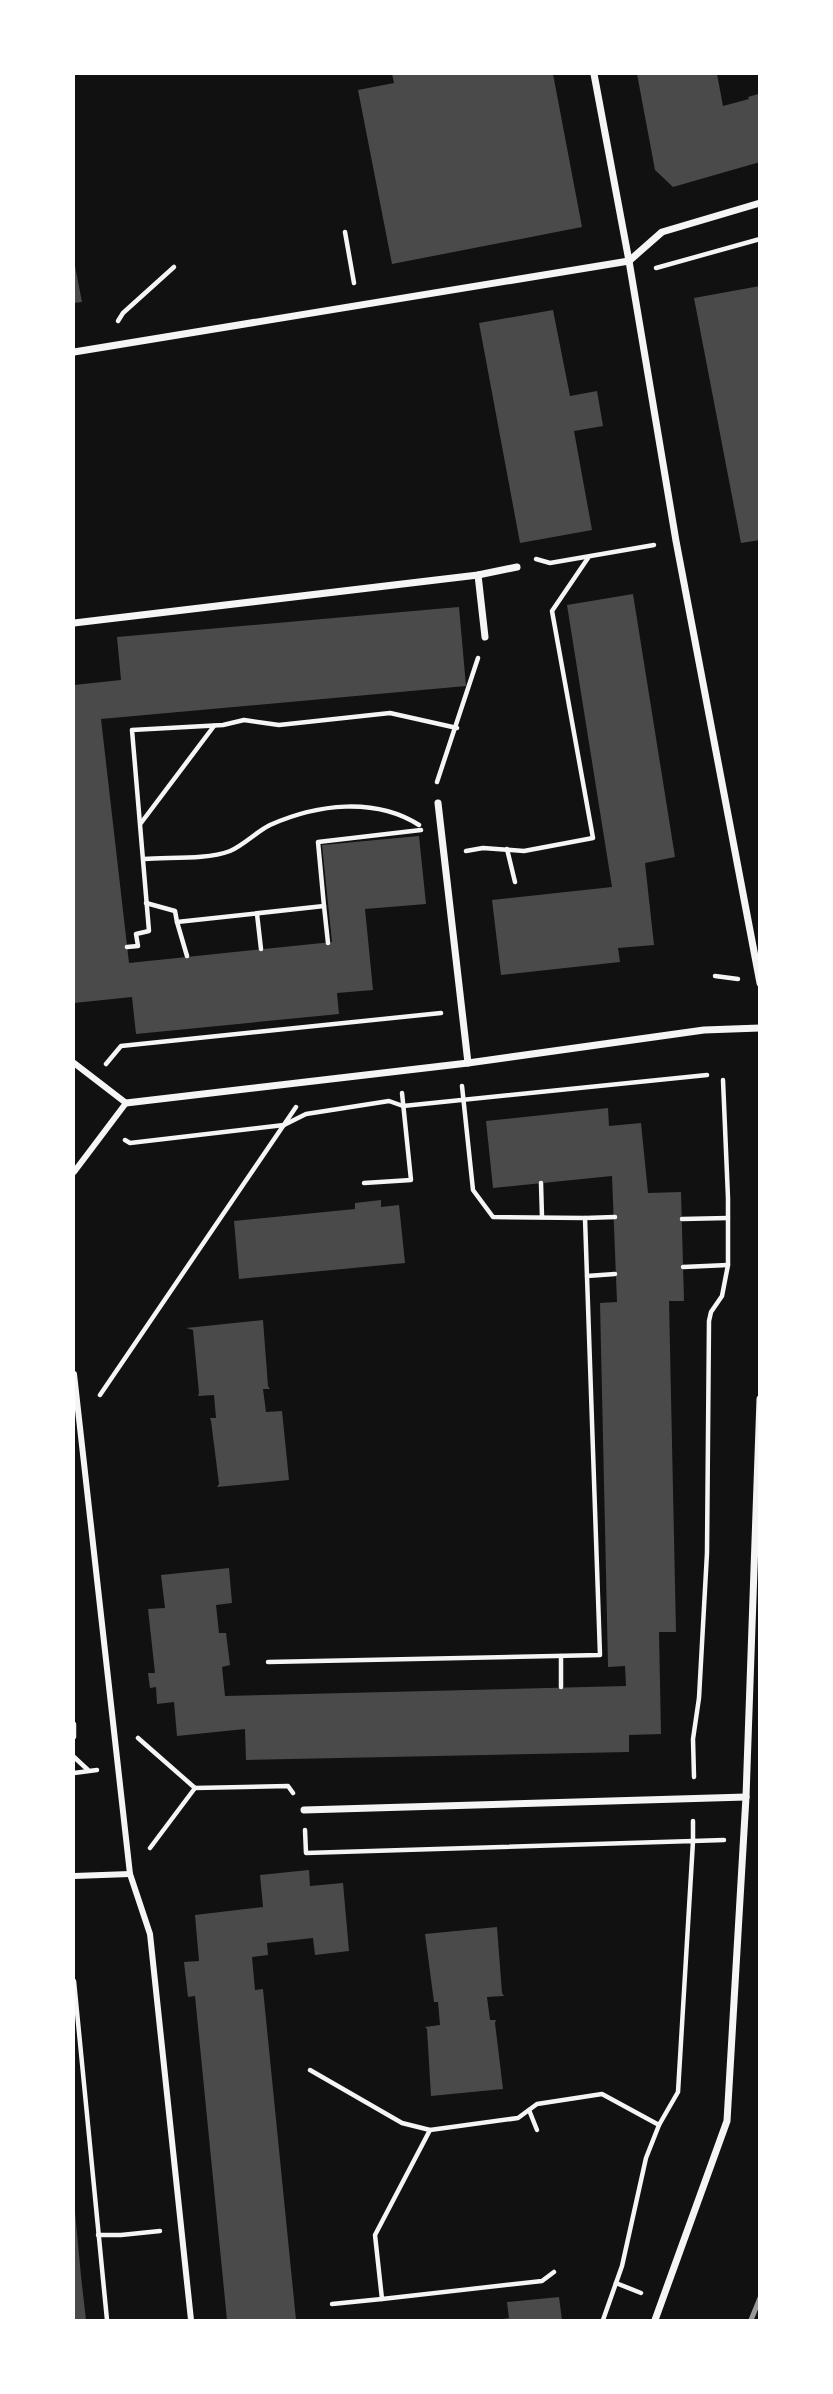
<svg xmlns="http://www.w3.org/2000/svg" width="833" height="2394" font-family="'Times New Roman',serif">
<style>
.building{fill:#4a4a4a}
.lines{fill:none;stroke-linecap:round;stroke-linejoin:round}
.path{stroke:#f5f5f5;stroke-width:4.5}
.pedestrian{stroke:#f5f5f5;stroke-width:6}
.minor{stroke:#f5f5f5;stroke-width:7}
.rail{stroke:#9a9a9a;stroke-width:5}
</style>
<rect width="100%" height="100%" fill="#111"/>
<!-- building -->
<g class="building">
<polygon points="392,74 553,74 582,227 392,264 358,90 394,83"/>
<polygon points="637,74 717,74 723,106 749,99 748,97 758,94 760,162 673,187 655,170"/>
<polygon points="74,261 82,302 74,303"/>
<polygon points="760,286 760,540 741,543 694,298"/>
<polygon points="553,310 570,396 597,391 603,426 574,431 592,530 520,543 479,323"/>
<polygon points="633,594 675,857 645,863 654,945 618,948 620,962 501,975 492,900 612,887 567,605"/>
<polygon points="459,607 466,686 101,719 129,963 332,942 322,845 419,836 426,904 365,909 373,990 337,993 339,1014 136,1034 132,997 74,1003 74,685 121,680 117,637"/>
<polygon points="608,1108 609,1126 641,1123 648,1193 681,1192 684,1301 669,1301 676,1632 659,1632 661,1734 629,1735 629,1752 246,1760 245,1729 177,1736 174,1702 157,1704 156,1687 150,1688 148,1673 155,1673 148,1609 165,1608 161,1575 229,1568 232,1603 216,1605 219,1633 226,1633 230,1665 222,1667 225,1696 626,1686 625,1666 608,1667 606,1573 600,1303 617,1302 612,1176 493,1188 486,1121"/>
<polygon points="381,1200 381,1207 399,1205 405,1263 239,1279 234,1221 355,1209 355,1203"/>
<polygon points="263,1320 268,1386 270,1389 263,1389 266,1412 282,1411 289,1480 217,1487 219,1484 211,1421 210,1418 216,1418 214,1395 198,1396 199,1393 193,1330 186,1328"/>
<polygon points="309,1870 310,1886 343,1883 349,1951 315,1955 313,1938 267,1943 268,1955 252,1957 255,1990 263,1989 296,2320 227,2320 195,1996 188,1997 184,1962 199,1961 195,1915 263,1907 260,1875"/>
<polygon points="497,1927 502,1993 504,1996 487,1997 490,2020 496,2020 495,2023 503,2089 431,2096 427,2029 425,2027 440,2025 438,2002 434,2002 425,1934"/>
<polygon points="75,2212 81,2276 86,2320 74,2320 74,2213"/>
<polygon points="559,2297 562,2320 503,2320 503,2319 509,2318 507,2302"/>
</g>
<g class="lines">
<!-- path -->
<g class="path">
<polyline points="345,232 354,283"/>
<polyline points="656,268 760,239"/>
<polyline points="118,321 123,313 174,267"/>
<polyline points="536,559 550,563 654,545"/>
<polyline points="437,782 478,658"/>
<polyline points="141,823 214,726"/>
<polyline points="507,849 515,882"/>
<polyline points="466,851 483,848 524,851 593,838 552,611 588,558"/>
<path d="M 144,859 C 169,857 206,860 230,851 C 244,845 256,832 270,825 C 317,804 375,797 419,825"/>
<polyline points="146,903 175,911 177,922"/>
<polyline points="324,906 328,943"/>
<polyline points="257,914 261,949"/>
<polyline points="127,947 138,946 136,934 149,931 132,730 223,725 244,720 279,725 390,713 457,728"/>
<polyline points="187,956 177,922 324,906 318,842 421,830"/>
<polyline points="715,976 738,979"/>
<polyline points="106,1064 121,1046 441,1013"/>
<polyline points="125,1140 130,1143 284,1125 306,1114 389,1101 403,1106 707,1075"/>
<polyline points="364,1183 411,1180 402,1093"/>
<polyline points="541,1183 542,1217"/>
<polyline points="585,1218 615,1217"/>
<polyline points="682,1219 728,1218"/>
<polyline points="683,1267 728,1265"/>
<polyline points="587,1276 615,1274"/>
<polyline points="100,1395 296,1107"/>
<polyline points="561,1656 561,1687"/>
<polyline points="268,1662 600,1655 585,1218 493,1217 473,1190 462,1086"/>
<polyline points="74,1724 74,1737"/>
<polyline points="138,1738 195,1788"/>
<polyline points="74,1757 88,1770"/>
<polyline points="74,1773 97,1770"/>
<polyline points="694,1777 693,1739 699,1698 707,1553 709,1321 711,1312 722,1296 728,1265 728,1198 723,1080"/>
<polyline points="693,1821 693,1841 724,1840"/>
<polyline points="305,1830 306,1853 693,1841 678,2092 659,2125 646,2158 622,2266 603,2320"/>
<polyline points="150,1848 195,1788 288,1786 293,1793"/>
<polyline points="74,1981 107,2320"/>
<polyline points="310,2070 402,2123 430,2130 518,2118 537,2104 602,2094 659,2125"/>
<polyline points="529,2110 537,2130"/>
<polyline points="430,2130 375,2235 382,2299 542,2281 554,2272"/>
<polyline points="98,2235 121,2235 160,2231"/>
<polyline points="616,2283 641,2293"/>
<polyline points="332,2304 382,2299"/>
</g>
<!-- pedestrian -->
<g class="pedestrian">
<polyline points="74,1063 126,1103 74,1172"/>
<polyline points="74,1374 130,1874 150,1934 191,2320"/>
<polyline points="74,1876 130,1874"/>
</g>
<!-- minor -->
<g class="minor">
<polyline points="594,74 629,261 676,541 760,983"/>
<polyline points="74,352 629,261 662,232 760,203"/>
<polyline points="478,575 485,637"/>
<polyline points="74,623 478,575 517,567"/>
<polyline points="438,803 468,1063"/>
<polyline points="126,1103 468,1063 704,1030 760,1028"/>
<polyline points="304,1810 746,1797"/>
<polyline points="655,2320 727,2121 746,1797 760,1399"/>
</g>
<!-- rail -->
<polyline class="rail" points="751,2320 760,2298"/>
</g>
<!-- border -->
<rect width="833" height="2394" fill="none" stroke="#ffffff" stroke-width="150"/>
</svg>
